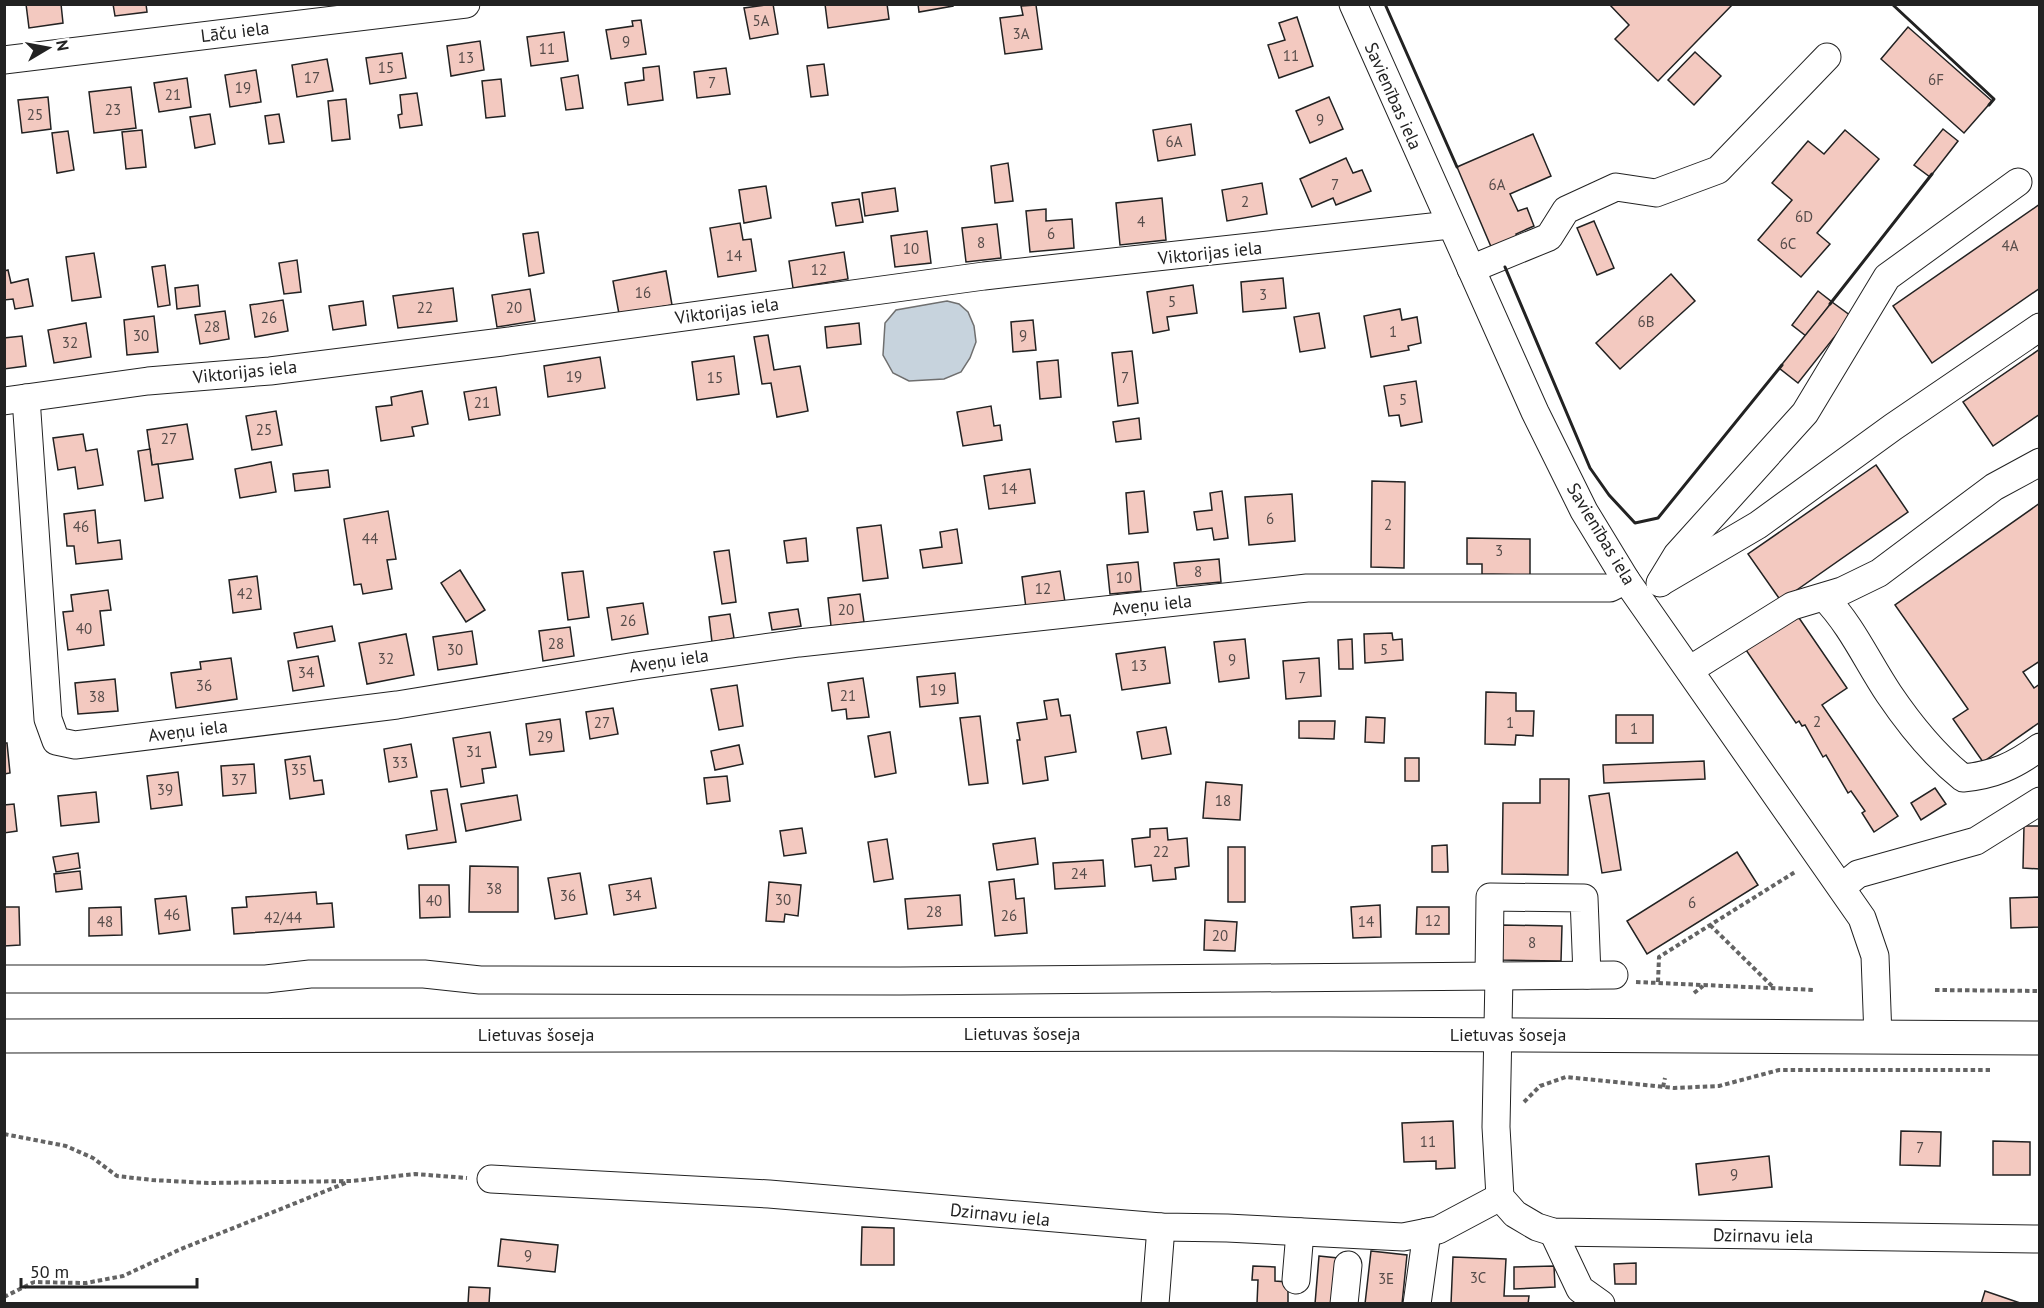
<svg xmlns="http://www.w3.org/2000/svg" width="2044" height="1308" font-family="'PT Sans',sans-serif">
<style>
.water{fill:#c7d3dd;stroke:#6f6f6f;stroke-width:1.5}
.building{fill:#f3c9c0;stroke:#222;stroke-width:1.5}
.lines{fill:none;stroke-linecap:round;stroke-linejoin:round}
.minor-casing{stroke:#222;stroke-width:29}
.major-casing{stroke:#222;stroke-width:35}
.path{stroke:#646464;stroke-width:4;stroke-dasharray:4.5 3;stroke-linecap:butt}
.minor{stroke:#fff;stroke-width:27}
.major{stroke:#fff;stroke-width:33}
.wall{stroke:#222;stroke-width:3}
.labels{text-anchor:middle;stroke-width:4.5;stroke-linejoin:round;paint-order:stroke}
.number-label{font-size:15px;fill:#564c4a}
.street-label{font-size:18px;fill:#222;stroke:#fff}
</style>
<rect width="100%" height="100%" fill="#fff"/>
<!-- water -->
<polygon class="water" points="947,301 959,304 968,312 974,326 976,342 970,358 961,372 944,379 909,381 893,373 883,355 885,323 896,310"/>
<!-- building -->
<g class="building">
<polygon points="26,4 61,4 63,23 29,28"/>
<polygon points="113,4 146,4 147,12 115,16"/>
<polygon points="773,4 778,34 750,39 744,8"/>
<polygon points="825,4 887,4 889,19 828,28"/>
<polygon points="918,4 953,4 953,6 919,12"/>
<polygon points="1609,4 1733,4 1658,81 1615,39 1629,25"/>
<polygon points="1036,5 1042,49 1005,54 1000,18 1023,15 1021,6"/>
<polygon points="1297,17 1313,66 1279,78 1268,45 1285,40 1279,23"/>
<polygon points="641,20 646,54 611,59 606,30 633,26 632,21"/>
<polygon points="1908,27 1992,101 1964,133 1881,59"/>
<polygon points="564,32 568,61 531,66 527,37"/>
<polygon points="480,41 484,70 451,76 447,46"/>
<polygon points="1695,52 1721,76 1694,105 1668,80"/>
<polygon points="402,53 406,78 370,84 366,58"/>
<polygon points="327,59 333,91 297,97 292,65"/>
<polygon points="824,64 828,95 811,97 807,66"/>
<polygon points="659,66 663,100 628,105 625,83 644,80 643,68"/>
<polygon points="726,68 730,94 697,98 694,72"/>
<polygon points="256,70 261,102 230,107 225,75"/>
<polygon points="578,75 583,108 566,110 561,78"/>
<polygon points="187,78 191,107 159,112 154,83"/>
<polygon points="501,79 505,116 486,118 482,81"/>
<polygon points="131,87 136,128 94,133 89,92"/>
<polygon points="417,93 422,125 400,128 398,115 402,114 400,95"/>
<polygon points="48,97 51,129 22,133 18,100"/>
<polygon points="1329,97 1343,129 1310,143 1296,111"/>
<polygon points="346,99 350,139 332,141 328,101"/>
<polygon points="210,114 215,144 195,148 190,117"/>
<polygon points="279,114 284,142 269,144 265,116"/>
<polygon points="1191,124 1195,155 1158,161 1153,130"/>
<polygon points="1943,129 1958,141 1930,177 1914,165"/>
<polygon points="142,130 146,167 126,169 122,132"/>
<polygon points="1845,130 1879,159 1817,233 1830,244 1801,277 1758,240 1792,200 1772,183 1808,141 1824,154"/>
<polygon points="68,131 74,170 57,173 52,133"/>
<polygon points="1533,134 1551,176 1510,194 1518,211 1527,208 1534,226 1516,234 1518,238 1492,249 1457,167"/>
<polygon points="1346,158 1353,173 1362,170 1371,191 1336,205 1333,198 1312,207 1300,179"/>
<polygon points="1008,163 1013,201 995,203 991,166"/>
<polygon points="1262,183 1267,214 1227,221 1222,190"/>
<polygon points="766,186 771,218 744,223 739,190"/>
<polygon points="895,188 898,211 865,216 862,193"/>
<polygon points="1162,198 1166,240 1120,245 1116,203"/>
<polygon points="859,199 863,222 836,226 832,203"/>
<polygon points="2040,204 2040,288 1932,363 1893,306"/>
<polygon points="1046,209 1046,221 1072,219 1074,248 1030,252 1026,211"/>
<polygon points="1594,221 1614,268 1597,275 1577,228"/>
<polygon points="740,223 743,240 751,239 756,271 718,277 710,228"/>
<polygon points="997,224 1001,258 966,262 962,228"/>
<polygon points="927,231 931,263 895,267 891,236"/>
<polygon points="538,232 544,273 529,276 523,234"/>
<polygon points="844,252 848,279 793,288 789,261"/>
<polygon points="94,253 101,297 72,301 66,257"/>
<polygon points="297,260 301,292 284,294 279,263"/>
<polygon points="165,265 170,305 158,307 152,267"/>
<polygon points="8,270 11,283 28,279 33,306 15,309 13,299 4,300 4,271"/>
<polygon points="666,271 672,305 619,314 613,281"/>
<polygon points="1671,274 1695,301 1620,369 1596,343"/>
<polygon points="1283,278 1286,308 1243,312 1241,282"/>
<polygon points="198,285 200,306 177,309 175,288"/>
<polygon points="1193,285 1197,313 1167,317 1169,330 1153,333 1147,292"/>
<polygon points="453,288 457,321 398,328 393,296"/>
<polygon points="530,289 535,321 497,327 492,295"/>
<polygon points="1818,291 1832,302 1806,336 1792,325"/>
<polygon points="283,300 288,331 255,337 250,305"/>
<polygon points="363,301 366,325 333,330 329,306"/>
<polygon points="1832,302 1851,316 1798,383 1779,368"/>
<polygon points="1400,309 1402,320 1417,317 1421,343 1408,346 1409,350 1371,357 1364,316"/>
<polygon points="225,311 229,339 200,344 195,315"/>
<polygon points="1319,313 1325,348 1300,352 1294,317"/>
<polygon points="154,316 158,352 127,355 124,320"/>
<polygon points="1033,320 1036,350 1013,352 1011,322"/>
<polygon points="86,323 91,357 54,363 48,330"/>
<polygon points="859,323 861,344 827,348 825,327"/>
<polygon points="768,335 774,370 800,366 808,411 777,417 771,383 762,384 754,337"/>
<polygon points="22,336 26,366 4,369 4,338"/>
<polygon points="2040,349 2040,414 1993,446 1963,402"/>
<polygon points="1132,351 1138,403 1118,406 1112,353"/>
<polygon points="734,356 739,394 697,400 692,362"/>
<polygon points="600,357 605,388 548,397 544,366"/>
<polygon points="1058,360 1061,397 1040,399 1037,362"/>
<polygon points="1416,381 1422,422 1401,426 1399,415 1389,416 1384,386"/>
<polygon points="496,387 500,415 469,420 464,392"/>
<polygon points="422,391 428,424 412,427 414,436 381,441 376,407 392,405 391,397"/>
<polygon points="991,406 994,426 1000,425 1002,440 963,446 957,412"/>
<polygon points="276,411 282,445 252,450 246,416"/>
<polygon points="1139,418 1141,439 1116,442 1113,422"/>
<polygon points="187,424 193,459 152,465 147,430"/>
<polygon points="83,434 86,451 97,449 103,485 78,489 75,467 58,470 53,438"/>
<polygon points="150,449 152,465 158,464 163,498 145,501 138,451"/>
<polygon points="271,462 276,492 240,498 235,469"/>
<polygon points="1876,465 1908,512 1781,601 1748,554"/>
<polygon points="1030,469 1035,503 989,509 984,476"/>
<polygon points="328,470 330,487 295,491 293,474"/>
<polygon points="1372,481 1405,482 1404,568 1371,567"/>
<polygon points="1144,491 1148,532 1129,534 1126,493"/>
<polygon points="1222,491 1228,538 1214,540 1212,528 1197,530 1194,512 1212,510 1210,493"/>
<polygon points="1292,494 1295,541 1249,545 1245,497"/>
<polygon points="2040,503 2040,661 2023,672 2034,688 2040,684 2040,722 1983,762 1953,719 1968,709 1895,605"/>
<polygon points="95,510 98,543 120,540 122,559 76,564 74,546 67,546 64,514"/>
<polygon points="388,511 396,559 387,560 392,589 363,594 361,584 354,585 344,519"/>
<polygon points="881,525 888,578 863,581 857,528"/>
<polygon points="957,529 962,563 923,568 920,550 942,547 940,532"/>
<polygon points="806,538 808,561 787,563 784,541"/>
<polygon points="1467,538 1530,539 1530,575 1482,574 1482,564 1467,564"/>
<polygon points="729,550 736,602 722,604 714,552"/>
<polygon points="1219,559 1221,582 1177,586 1174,563"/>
<polygon points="1138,562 1141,591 1110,594 1107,565"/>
<polygon points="460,570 485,610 466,622 441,583"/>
<polygon points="583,571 589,617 568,620 562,573"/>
<polygon points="1060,571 1065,602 1026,608 1022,577"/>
<polygon points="257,576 261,609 233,613 229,580"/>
<polygon points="108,590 111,610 100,611 104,645 68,650 63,612 73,611 71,595"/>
<polygon points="860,594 864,622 831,626 828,598"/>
<polygon points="643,603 648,634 612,640 607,608"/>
<polygon points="798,609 801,626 772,630 769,613"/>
<polygon points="730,614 734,638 712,642 709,617"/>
<polygon points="1797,615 1847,688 1822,705 1898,816 1874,832 1862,813 1865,811 1851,791 1848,793 1826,755 1823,757 1805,725 1802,726 1799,721 1796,723 1746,650"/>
<polygon points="332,626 335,641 297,648 294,633"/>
<polygon points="570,627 574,656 543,661 539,631"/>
<polygon points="472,631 477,664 438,670 433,637"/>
<polygon points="1392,633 1393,640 1402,639 1403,660 1365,663 1364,634"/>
<polygon points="406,634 414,675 367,684 359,643"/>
<polygon points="1245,639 1249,678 1219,682 1214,642"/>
<polygon points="1352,639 1353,669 1339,669 1338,640"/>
<polygon points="1165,647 1170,683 1122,690 1116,654"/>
<polygon points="318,656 324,686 293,691 288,661"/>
<polygon points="231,658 237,699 176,708 171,673 201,669 200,662"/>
<polygon points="1319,658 1321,696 1286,699 1283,661"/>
<polygon points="955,673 958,703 920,707 917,677"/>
<polygon points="863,678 869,717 847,719 846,709 832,711 828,683"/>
<polygon points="115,679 118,711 78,714 75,683"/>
<polygon points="737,685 743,726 719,730 711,689"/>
<polygon points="1486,692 1516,693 1516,711 1534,711 1533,736 1516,735 1515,745 1485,744"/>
<polygon points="1058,699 1061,716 1070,715 1076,752 1045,757 1048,780 1023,784 1017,740 1020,740 1017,723 1047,719 1044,701"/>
<polygon points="613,708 618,734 590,739 586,712"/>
<rect x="1616" y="715" width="37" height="28"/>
<polygon points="980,716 988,783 969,785 960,718"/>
<polygon points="1366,717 1385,718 1384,743 1365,742"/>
<polygon points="560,719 564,751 530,755 526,724"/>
<polygon points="1299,721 1335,721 1334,739 1299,738"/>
<polygon points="1166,727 1171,754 1142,759 1137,732"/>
<polygon points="490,732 496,767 482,769 484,783 461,787 453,738"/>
<polygon points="890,732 896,773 875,777 868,736"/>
<polygon points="4,743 7,743 10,773 4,774"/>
<polygon points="411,744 417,777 389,782 384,749"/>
<polygon points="739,745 743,764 715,770 711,751"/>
<polygon points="310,756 314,781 322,780 324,794 290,799 285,760"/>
<rect x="1405" y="758" width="14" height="23"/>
<polygon points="1704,761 1705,779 1604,783 1603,765"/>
<polygon points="254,764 256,793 223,796 221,766"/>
<polygon points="178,772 182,805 151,809 147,776"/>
<polygon points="727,776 730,801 707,804 704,778"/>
<polygon points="1540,779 1569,779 1568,875 1502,874 1503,803 1540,803"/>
<polygon points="1206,782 1242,785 1240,820 1203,818"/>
<polygon points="1935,788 1946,804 1921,820 1911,803"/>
<polygon points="447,789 456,842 408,849 406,835 437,830 431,791"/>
<polygon points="96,792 99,822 61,826 58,796"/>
<polygon points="1609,793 1621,870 1602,873 1589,796"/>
<polygon points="517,795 521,820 466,831 461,804"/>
<polygon points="14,804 17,831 4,833 4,805"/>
<polygon points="2024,826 2040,826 2040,869 2023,868"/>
<polygon points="802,828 806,853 784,856 780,831"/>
<polygon points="1167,828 1168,840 1187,838 1189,866 1175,868 1176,879 1153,881 1151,865 1135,867 1132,839 1150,837 1150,829"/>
<polygon points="1035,838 1038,864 997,870 993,844"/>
<polygon points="887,839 893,879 874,882 868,842"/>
<polygon points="1447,845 1448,872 1432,872 1432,846"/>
<rect x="1228" y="847" width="17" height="55"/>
<polygon points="1737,852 1758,885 1647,954 1627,921"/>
<polygon points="78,853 80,868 56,872 53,857"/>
<polygon points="1103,860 1105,886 1055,889 1053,863"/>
<polygon points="470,866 518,867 518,912 469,912"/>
<polygon points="80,871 82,889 56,892 54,874"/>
<polygon points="580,873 587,914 555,919 548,878"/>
<polygon points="651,878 656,908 614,915 609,885"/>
<polygon points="1014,879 1016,899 1024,898 1027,933 995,936 989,882"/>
<polygon points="769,882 801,885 798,916 785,914 784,922 766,921"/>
<polygon points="419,885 449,885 450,917 420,918"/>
<polygon points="316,892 317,904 332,903 334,927 234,934 232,908 247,907 246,897"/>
<polygon points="960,895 962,925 908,929 905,899"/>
<polygon points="186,896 190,930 159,934 155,899"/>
<polygon points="2040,897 2040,927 2011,928 2010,898"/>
<polygon points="1380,905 1381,937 1353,938 1351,907"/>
<polygon points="4,907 19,907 20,945 4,946"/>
<polygon points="121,907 122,935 89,936 89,908"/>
<polygon points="1417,907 1449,907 1449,934 1416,934"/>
<polygon points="1205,920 1237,922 1235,951 1204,950"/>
<polygon points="1502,925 1562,926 1561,961 1501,960"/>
<polygon points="1453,1121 1455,1168 1436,1169 1436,1161 1404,1162 1402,1123"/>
<polygon points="1901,1131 1941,1132 1940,1166 1900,1165"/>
<polygon points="1993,1141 2030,1142 2030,1175 1993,1175"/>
<polygon points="1769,1156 1772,1187 1699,1195 1696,1164"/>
<polygon points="862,1227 894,1228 894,1265 861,1265"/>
<polygon points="501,1239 558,1245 555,1272 498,1266"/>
<polygon points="1371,1251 1407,1255 1402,1304 1365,1304"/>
<polygon points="1319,1256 1338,1258 1334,1304 1315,1304"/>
<polygon points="1453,1257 1506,1259 1504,1296 1529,1296 1528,1304 1451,1304"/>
<polygon points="1636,1263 1636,1284 1615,1284 1614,1264"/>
<polygon points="1253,1266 1275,1267 1275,1281 1288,1282 1288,1304 1257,1304 1258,1280 1252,1280"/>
<polygon points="1554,1266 1555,1287 1514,1289 1514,1267"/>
<polygon points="469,1287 490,1288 489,1304 468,1304"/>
<polygon points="1985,1291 2023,1304 1981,1304"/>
</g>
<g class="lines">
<!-- minor casing -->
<g class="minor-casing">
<g id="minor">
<polyline points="1353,4 1535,412 1584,511 1626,580 1862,918 1875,956 1878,1037"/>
<polyline points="4,60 466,4"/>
<polyline points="1471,269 1549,237 1566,210 1616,187 1656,193 1718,170 1827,57"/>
<polyline points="26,398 48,719 56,741 75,745 397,705 636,666 799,643 1307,588 1610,588 1626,580"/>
<polyline points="4,401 148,381 270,371 502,342 984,276 1450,225"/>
<polyline points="1661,582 1758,525 1893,427 2040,327"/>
<polyline points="1660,583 1677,555 1805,413 1887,277 2018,182"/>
<path d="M 1824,597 C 1852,626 1867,661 1889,694 C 1910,725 1933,754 1963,778 C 1994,775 2014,766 2040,747"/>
<polyline points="1691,669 1792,606 1842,591 1879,573 1994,487 2040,462"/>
<polyline points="1842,887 1858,874 1976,841 2040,801"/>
<polyline points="1489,976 1490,897 1584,898 1587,975"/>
<polyline points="1499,976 1496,1127 1500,1197 1515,1214 1537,1227 1553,1232 2040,1239"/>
<polyline points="4,979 266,979 310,974 424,974 480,980 900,981 1614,975"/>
<polyline points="491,1179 769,1194 1161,1227 1227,1228 1403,1237 1438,1230 1500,1197"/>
<polyline points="1553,1232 1580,1289 1601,1304"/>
<polyline points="1296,1280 1300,1232"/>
<polyline points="1155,1304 1161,1227"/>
<polyline points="1344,1304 1348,1265"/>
<polyline points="1417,1304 1427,1232"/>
</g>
</g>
<!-- major casing -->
<g class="major-casing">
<polyline id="major" points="4,1036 1329,1034 2040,1038"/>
</g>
<!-- path -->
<g class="path">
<polyline points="1710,925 1774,988"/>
<polyline points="1636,982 1815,990"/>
<polyline points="1658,982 1659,957 1795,872"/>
<polyline points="1935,990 2040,991"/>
<polyline points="1694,993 1703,986"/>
<polyline points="1663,1087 1665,1078"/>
<polyline points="1524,1102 1540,1086 1566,1077 1674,1088 1719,1086 1779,1070 1990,1070"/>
<polyline points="4,1134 66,1146 93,1158 117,1176 152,1180 208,1183 352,1181 415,1174 467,1178"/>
<polyline points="4,1297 34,1282 86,1283 123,1276 181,1249 348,1182"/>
</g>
<!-- minor -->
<use href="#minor" class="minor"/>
<!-- major -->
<use href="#major" class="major"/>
<!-- wall -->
<g class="wall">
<polyline points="1385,4 1457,167"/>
<polyline points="1892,4 1994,99 1989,105"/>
<polyline points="1505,267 1590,468 1609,495 1635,523 1658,518 1782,365"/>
<polyline points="1830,304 1932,174"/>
</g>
</g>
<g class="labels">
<!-- number labels -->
<g class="number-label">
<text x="761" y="26">5A</text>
<text x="1021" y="39">3A</text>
<text x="626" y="47">9</text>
<text x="547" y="54">11</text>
<text x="1291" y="61">11</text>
<text x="466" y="63">13</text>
<text x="386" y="73">15</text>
<text x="312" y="83">17</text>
<text x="1936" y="85">6F</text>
<text x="712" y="88">7</text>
<text x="243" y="93">19</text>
<text x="173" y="100">21</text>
<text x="113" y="115">23</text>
<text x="35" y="120">25</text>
<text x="1320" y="125">9</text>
<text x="1174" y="147">6A</text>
<text x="1335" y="190">7</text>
<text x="1497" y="190">6A</text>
<text x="1245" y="207">2</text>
<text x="1804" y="222">6D</text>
<text x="1141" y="227">4</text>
<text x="1051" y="239">6</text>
<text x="981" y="248">8</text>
<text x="1788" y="249">6C</text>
<text x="2010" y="251">4A</text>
<text x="911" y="254">10</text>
<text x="734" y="261">14</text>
<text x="819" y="275">12</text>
<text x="643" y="298">16</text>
<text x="1263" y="300">3</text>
<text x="1172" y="307">5</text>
<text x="425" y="313">22</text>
<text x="514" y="313">20</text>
<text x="269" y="323">26</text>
<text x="1646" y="327">6B</text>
<text x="212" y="332">28</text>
<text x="1393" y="337">1</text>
<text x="141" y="341">30</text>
<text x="1023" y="341">9</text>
<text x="70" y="348">32</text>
<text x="574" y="382">19</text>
<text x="715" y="383">15</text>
<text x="1125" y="383">7</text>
<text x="1403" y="405">5</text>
<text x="482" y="408">21</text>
<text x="264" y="435">25</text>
<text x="169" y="444">27</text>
<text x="1009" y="494">14</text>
<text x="1270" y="524">6</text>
<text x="1388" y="530">2</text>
<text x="81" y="532">46</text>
<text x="370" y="544">44</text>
<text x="1499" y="556">3</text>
<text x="1198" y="577">8</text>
<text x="1124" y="583">10</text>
<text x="1043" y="594">12</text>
<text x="245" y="599">42</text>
<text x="846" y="615">20</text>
<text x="628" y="626">26</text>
<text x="84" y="634">40</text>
<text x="556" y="649">28</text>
<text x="455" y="655">30</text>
<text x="1384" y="655">5</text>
<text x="386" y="664">32</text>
<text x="1232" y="665">9</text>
<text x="1139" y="671">13</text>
<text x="306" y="678">34</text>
<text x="1302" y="683">7</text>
<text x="204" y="691">36</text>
<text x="938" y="695">19</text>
<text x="848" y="701">21</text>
<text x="97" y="702">38</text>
<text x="1817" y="727">2</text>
<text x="602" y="728">27</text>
<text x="1510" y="728">1</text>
<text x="1634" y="734">1</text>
<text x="545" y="742">29</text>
<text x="474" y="757">31</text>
<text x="400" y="768">33</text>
<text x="299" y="775">35</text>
<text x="239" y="785">37</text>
<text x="165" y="795">39</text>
<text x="1223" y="806">18</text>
<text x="1161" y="857">22</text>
<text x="1079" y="879">24</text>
<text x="494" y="894">38</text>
<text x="568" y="901">36</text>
<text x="633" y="901">34</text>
<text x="783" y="905">30</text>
<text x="434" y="906">40</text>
<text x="1692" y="908">6</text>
<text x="934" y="917">28</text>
<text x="172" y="920">46</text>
<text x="1009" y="921">26</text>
<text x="283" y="923">42/44</text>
<text x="1433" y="926">12</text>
<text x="105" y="927">48</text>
<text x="1366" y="927">14</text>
<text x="1220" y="941">20</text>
<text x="1532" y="948">8</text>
<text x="1428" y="1147">11</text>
<text x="1920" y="1153">7</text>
<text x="1734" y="1180">9</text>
<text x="528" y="1261">9</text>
<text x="1478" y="1283">3C</text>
<text x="1386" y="1284">3E</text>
</g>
<!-- street labels -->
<g class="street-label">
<text transform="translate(235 32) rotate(-7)" y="6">Lāču iela</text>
<text transform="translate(1393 96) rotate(66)" y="6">Savienības iela</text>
<text transform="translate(1210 253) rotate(-6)" y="6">Viktorijas iela</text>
<text transform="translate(727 311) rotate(-8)" y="6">Viktorijas iela</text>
<text transform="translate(245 372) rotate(-6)" y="6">Viktorijas iela</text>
<text transform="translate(1601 534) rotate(59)" y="6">Savienības iela</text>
<text transform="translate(1152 605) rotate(-6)" y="6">Aveņu iela</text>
<text transform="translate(669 661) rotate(-8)" y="6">Aveņu iela</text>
<text transform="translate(188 731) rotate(-7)" y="6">Aveņu iela</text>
<text x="1022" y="1040">Lietuvas šoseja</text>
<text x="536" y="1041">Lietuvas šoseja</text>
<text x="1508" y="1041">Lietuvas šoseja</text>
<text transform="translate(1000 1215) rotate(6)" y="6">Dzirnavu iela</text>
<text transform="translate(1763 1236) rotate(1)" y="6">Dzirnavu iela</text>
</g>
</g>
<!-- border -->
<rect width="2044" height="1308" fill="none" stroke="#222222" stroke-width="12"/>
<!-- north arrow -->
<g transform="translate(48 48) rotate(80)" stroke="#ffffff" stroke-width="4.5" paint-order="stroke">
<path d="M0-4.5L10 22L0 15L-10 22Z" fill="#222222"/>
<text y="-9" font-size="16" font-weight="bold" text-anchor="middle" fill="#222222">N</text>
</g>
<!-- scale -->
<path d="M21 1278v9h176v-9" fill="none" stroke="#222222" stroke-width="3"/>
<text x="30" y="1278" font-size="18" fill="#222222" stroke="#ffffff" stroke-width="4.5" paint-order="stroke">50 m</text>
</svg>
